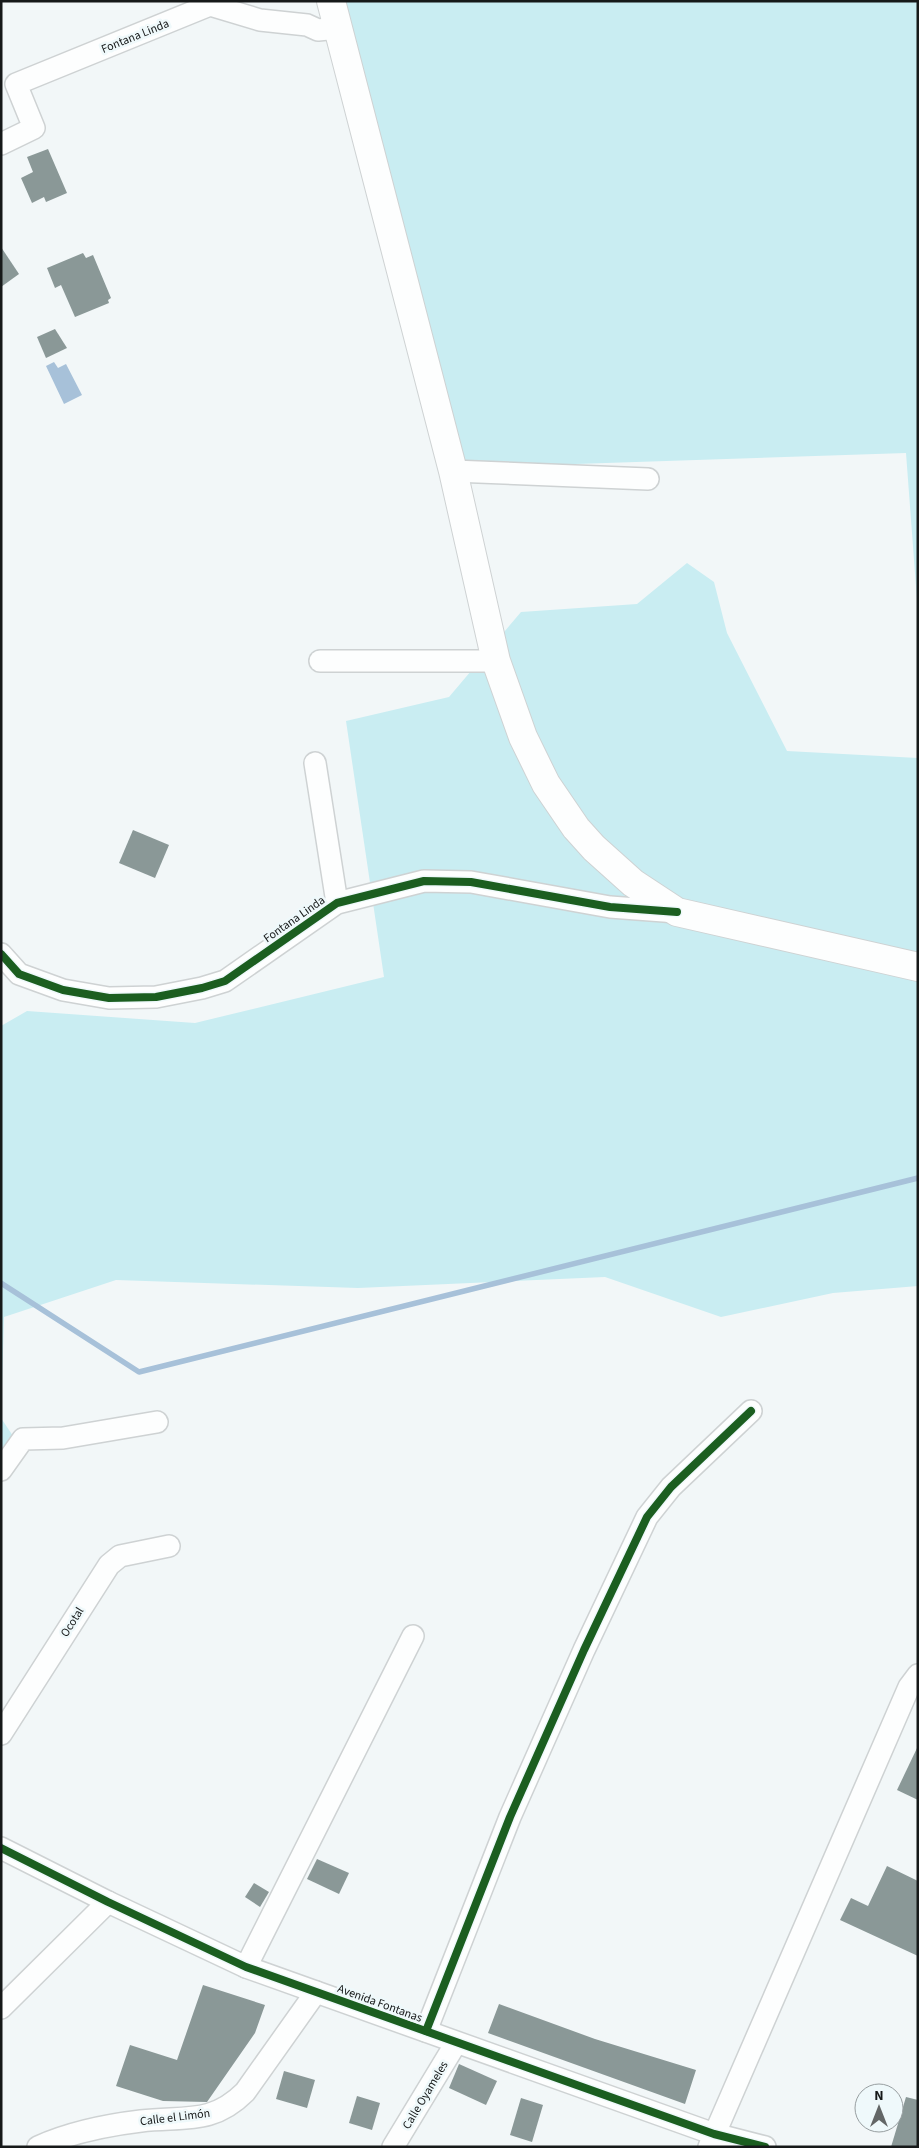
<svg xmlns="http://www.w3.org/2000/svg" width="919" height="2148" font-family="'Source Sans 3',sans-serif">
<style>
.green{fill:#c9edf2}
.water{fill:#a7c1d9}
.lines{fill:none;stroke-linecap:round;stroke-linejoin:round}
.stream{stroke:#a7c1d9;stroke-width:5.5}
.building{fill:#8a9897}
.street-casing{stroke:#ced2d3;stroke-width:24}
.secondary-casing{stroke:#ced2d3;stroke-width:30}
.street{stroke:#fdfefe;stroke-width:21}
.secondary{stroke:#fdfefe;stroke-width:28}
.cycleway-casing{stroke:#eff9fb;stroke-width:11}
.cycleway{stroke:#1b5e20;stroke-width:8}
.labels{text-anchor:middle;stroke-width:5;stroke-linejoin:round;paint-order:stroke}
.street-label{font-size:12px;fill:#161919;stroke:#eff9fb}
</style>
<rect width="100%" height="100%" fill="#f2f7f8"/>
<!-- green -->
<g class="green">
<polygon points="335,1 918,1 918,613 906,453 458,468"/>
<polygon points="687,563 714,582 727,633 787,751 918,758 918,1286 833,1293 721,1317 605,1277 358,1288 116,1280 4,1317 1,1418 15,1439 1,1460 1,1026 27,1011 195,1023 384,977 346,721 449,697 521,612 637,604"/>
</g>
<!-- water -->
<polygon class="water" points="54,362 58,368 66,364 82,395 64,404 46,366"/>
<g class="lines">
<!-- stream -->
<polyline class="stream" points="1,1283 139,1372 918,1178"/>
</g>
<!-- building -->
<g class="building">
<polygon points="48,149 67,193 46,202 44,197 32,203 21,178 33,172 27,157"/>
<polygon points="1,247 19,274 1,287"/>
<polygon points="83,253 86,258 93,255 111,298 108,300 109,303 75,317 61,285 55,288 47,268"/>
<polygon points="55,329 67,348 46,358 37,337"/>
<polygon points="133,830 169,845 155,878 119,863"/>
<polygon points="918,1746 918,1800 897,1790"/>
<polygon points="317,1859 349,1873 339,1894 307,1879"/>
<polygon points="887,1866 918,1881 918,1956 840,1920 851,1898 868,1906"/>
<polygon points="254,1883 269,1892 260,1907 245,1897"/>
<polygon points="203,1985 265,2005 255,2033 207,2102 163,2101 116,2086 130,2045 177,2060"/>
<polygon points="499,2004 595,2039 696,2070 685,2104 488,2033"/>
<polygon points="459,2064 497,2081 486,2105 449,2088"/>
<polygon points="284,2071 315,2080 307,2108 276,2099"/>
<polygon points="357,2096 380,2103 372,2130 349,2123"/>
<polygon points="906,2097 918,2100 918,2147 891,2147"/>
<polygon points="521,2098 543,2105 532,2142 510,2135"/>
</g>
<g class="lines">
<!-- street casing -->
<g class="street-casing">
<g id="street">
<polyline points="1,144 34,128 16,84 210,5 260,20 307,25 318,30 338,28"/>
<polyline points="453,471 648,479"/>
<polyline points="320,661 496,661"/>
<polyline points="315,763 337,903"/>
<polyline points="1,954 19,974 63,990 109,998 156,997 202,988 225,981 337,903 424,881 471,882 610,907 677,912"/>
<polyline points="1,1470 23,1439 63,1438 157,1422"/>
<polyline points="1,1734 109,1565 120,1556 169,1546"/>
<polyline points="1,1848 108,1902 246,1967 714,2134 765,2147"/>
<polyline points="246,1967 413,1636"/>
<polyline points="1,2008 108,1902"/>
<polyline points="426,2031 510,1817 584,1650 647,1517 671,1487 751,1411"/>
<path d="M 38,2147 C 69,2133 107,2125 141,2121 C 184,2116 212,2125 245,2092 L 316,1992"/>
<polyline points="393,2147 456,2043"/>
<polyline points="709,2147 909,1687 918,1675"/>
</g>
</g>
<!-- secondary casing -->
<g class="secondary-casing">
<polyline id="secondary" points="331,1 453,471 496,661 523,737 546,784 576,828 594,848 633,883 677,912 918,967"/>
</g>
<!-- street -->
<use href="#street" class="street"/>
<!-- secondary -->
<use href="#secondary" class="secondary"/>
<!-- cycleway casing -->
<g class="cycleway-casing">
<g id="cycleway">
<polyline points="1,954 19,974 63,990 109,998 156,997 202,988 225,981 337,903 424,881 471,882 610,907 677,912"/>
<polyline points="1,1848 108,1902 246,1967 714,2134 765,2147"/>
<polyline points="426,2031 510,1817 584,1650 647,1517 671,1487 751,1411"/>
</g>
</g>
<!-- cycleway -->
<use href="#cycleway" class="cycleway"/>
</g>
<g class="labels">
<!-- street labels -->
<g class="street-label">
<text transform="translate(135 36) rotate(-22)" y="4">Fontana Linda</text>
<text transform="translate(294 919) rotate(-35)" y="4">Fontana Linda</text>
<text transform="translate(72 1622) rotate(-58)" y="4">Ocotal</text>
<text transform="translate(380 2003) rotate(20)" y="4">Avenida Fontanas</text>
<text transform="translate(425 2095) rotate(-59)" y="4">Calle Oyameles</text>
<text transform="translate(175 2117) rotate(-7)" y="4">Calle el Limón</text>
</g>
</g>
<!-- border -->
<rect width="919" height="2148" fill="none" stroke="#161919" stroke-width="5"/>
<!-- north arrow -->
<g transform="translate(879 2108)"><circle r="24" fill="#eff9fb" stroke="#989fa1"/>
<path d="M0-4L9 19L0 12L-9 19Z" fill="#636767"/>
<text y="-8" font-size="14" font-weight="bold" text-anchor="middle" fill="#161919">N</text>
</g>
</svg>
